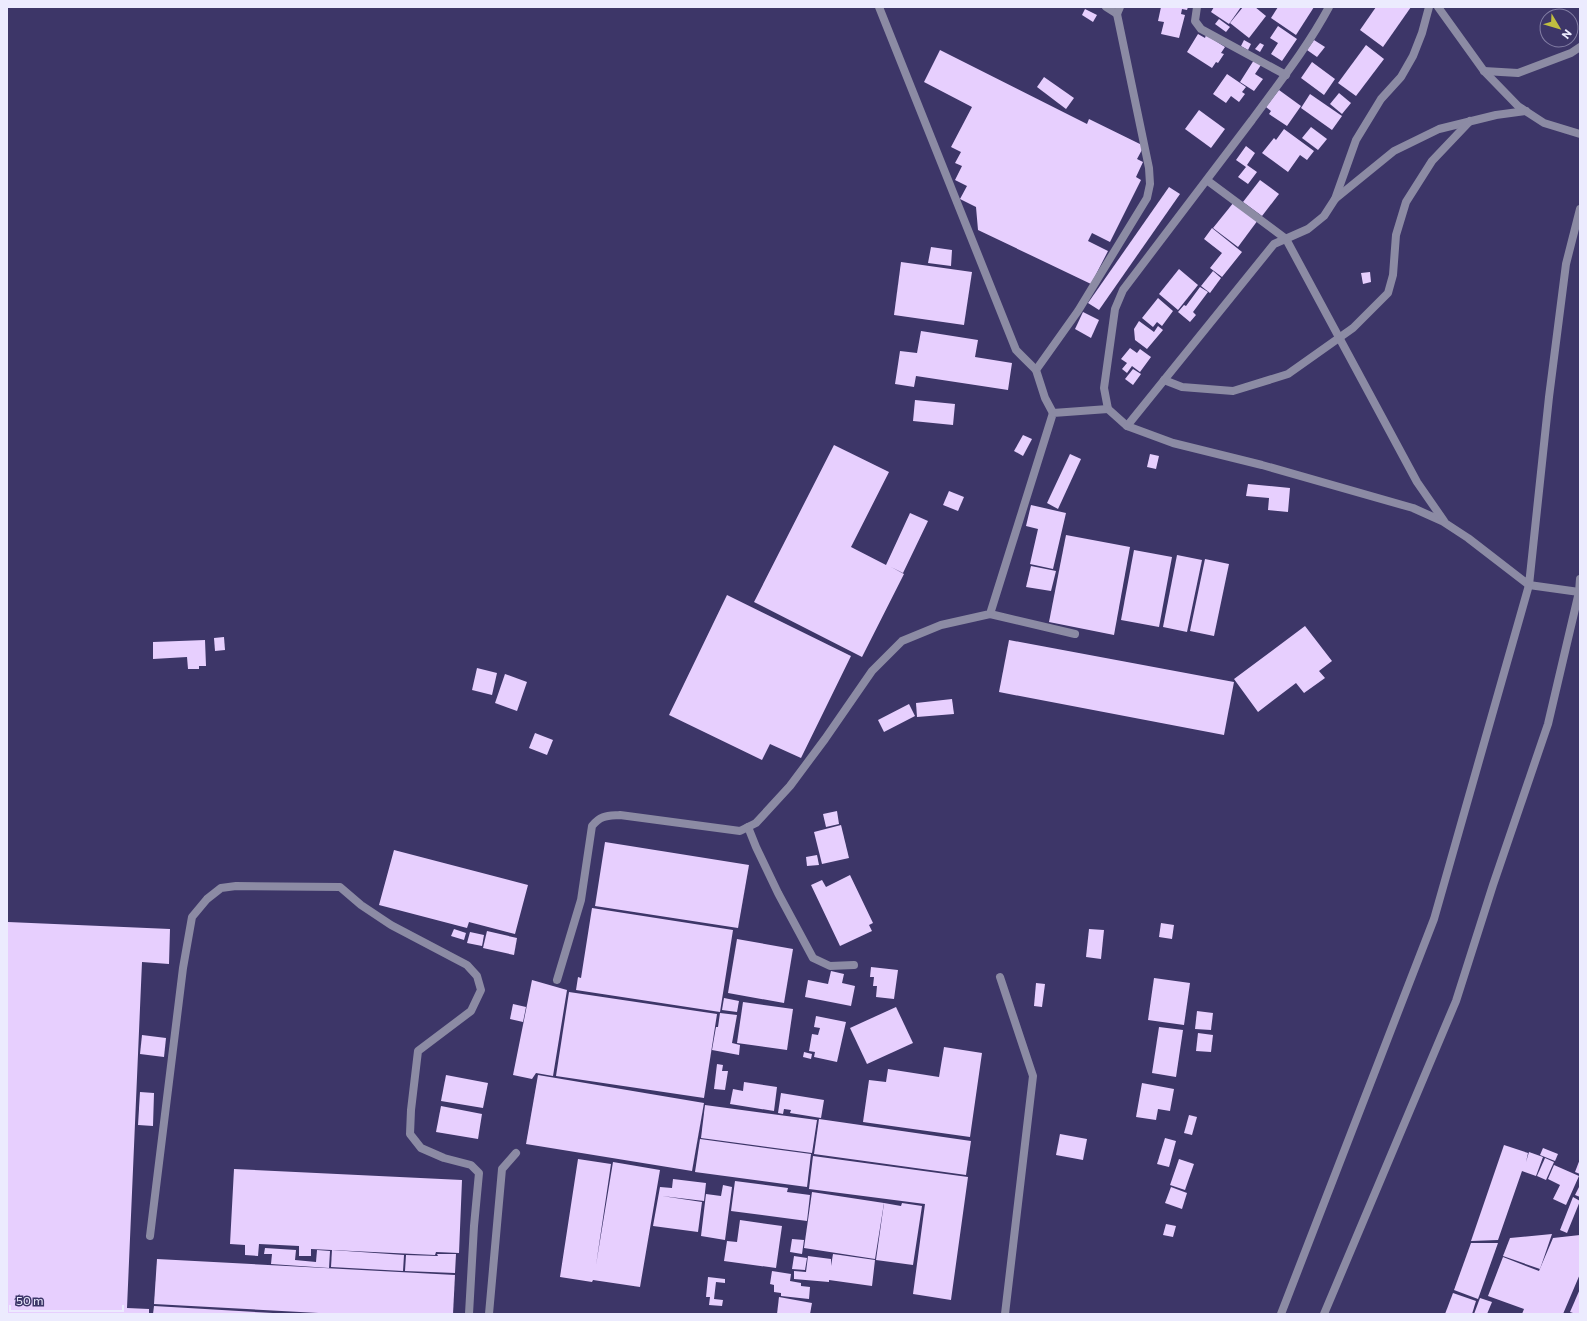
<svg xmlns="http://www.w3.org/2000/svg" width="1587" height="1321" font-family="Commissioner,sans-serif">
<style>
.building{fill:#e7cffe}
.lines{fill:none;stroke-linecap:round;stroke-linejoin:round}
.minor{stroke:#8c8ba4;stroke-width:8}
</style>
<rect width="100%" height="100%" fill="#3d3668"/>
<!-- building -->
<g class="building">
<polygon points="1161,7 1188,7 1187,10 1182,9 1181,14 1185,15 1179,38 1161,34 1164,22 1158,21"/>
<polygon points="1214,7 1241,7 1229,24 1211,12"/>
<polygon points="1243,7 1255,7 1266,16 1249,38 1230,23"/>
<polygon points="1278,7 1314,7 1296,35 1271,18"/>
<polygon points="1376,7 1411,7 1383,47 1360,30"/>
<polygon points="1085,9 1097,15 1093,22 1082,15"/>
<polygon points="1219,19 1230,27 1226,32 1215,24"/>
<polygon points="1278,26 1297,39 1282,61 1271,54 1278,43 1270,38"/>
<polygon points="1198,34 1205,38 1206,35 1225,47 1221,53 1224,54 1218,63 1216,62 1212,68 1187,52"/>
<polygon points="1244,40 1251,44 1248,50 1241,46"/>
<polygon points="1314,40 1325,47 1317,57 1307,50"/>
<polygon points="1260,43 1264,45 1260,52 1255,49"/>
<polygon points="1366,45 1384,59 1356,96 1338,83"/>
<polygon points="940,50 1087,124 1089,119 1144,146 1137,159 1143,162 1136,177 1141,180 1110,242 1092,233 1088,241 1108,251 1091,284 978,230 976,207 960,199 967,186 955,180 962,166 955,163 961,152 951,147 972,107 924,82"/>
<polygon points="1254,60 1261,65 1255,74 1263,79 1254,91 1240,82"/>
<polygon points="1312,62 1335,79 1324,95 1301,78"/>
<polygon points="1227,74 1246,87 1242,92 1245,94 1239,102 1231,96 1226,103 1213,94"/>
<polygon points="1044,77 1074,98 1066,109 1037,87"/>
<polygon points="1279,90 1301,106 1287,126 1269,114 1271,111 1266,107"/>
<polygon points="1339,93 1351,103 1342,114 1330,104"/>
<polygon points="1310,94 1342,116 1332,130 1301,108"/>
<polygon points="1199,110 1225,129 1211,148 1185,129"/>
<polygon points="1311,127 1327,139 1318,150 1302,138"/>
<polygon points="1284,129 1314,151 1307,160 1300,155 1288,172 1262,153 1274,138 1276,140"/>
<polygon points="1246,146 1255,153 1247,165 1257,172 1248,184 1238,177 1246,167 1236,160"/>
<polygon points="1260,180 1279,194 1262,216 1243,202"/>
<polygon points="1169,187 1180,194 1099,310 1088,303"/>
<polygon points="1234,202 1258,220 1238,247 1213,228"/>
<polygon points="1212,228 1242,252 1222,277 1210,268 1222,253 1204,239"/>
<polygon points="931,247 952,250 951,266 928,263"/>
<polygon points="901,262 972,272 964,325 894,315"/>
<polygon points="1179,269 1198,285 1178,310 1159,294"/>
<polygon points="1213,271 1221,278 1210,293 1201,286"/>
<polygon points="1370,272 1371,282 1363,284 1361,273"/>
<polygon points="1200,287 1208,292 1193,312 1196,315 1190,322 1178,312 1184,305 1186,306"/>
<polygon points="1158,298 1173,311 1162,326 1157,322 1153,327 1142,318"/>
<polygon points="1083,312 1099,320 1091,338 1075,329"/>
<polygon points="1139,321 1154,332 1158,326 1163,330 1147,349 1135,340 1134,329"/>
<polygon points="921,331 978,340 975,357 1012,363 1008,390 916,376 914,387 895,384 900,351 917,353"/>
<polygon points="1130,348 1137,353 1140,349 1151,357 1140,372 1132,366 1127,373 1122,369 1127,363 1121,359"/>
<polygon points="1133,369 1141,374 1133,385 1125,379"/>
<polygon points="915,400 955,404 953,425 913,421"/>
<polygon points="1023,435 1032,439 1023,456 1014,451"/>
<polygon points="834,445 889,472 851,547 886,565 910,513 928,521 903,573 891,567 904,574 862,657 754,602"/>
<polygon points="1070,454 1081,459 1058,509 1047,503"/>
<polygon points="1150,454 1159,456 1156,469 1147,467"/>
<polygon points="1248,484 1290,488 1288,512 1268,510 1269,498 1246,496"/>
<polygon points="949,491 964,497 958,511 943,505"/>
<polygon points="1031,505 1066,513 1053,569 1030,564 1038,529 1026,526"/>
<polygon points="1066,535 1130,547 1114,635 1049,622"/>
<polygon points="1134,550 1172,557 1159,627 1121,620"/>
<polygon points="1177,555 1202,560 1187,632 1163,627"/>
<polygon points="1205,559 1229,564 1214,636 1190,631"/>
<polygon points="1031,566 1056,571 1051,591 1026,587"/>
<polygon points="727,595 851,656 801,758 770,744 762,760 669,715"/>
<polygon points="1305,626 1332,661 1319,671 1325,678 1304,693 1296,683 1258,712 1234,679"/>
<polygon points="224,637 225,650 215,651 214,638"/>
<polygon points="205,640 206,666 199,666 199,669 188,669 187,657 153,659 153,642"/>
<polygon points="1009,640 1234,682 1224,735 999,692"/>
<polygon points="477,668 497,673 492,695 472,690"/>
<polygon points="505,674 527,682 517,711 495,703"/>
<polygon points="952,699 954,714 917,717 916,703"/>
<polygon points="909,704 915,716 884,732 878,720"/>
<polygon points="535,733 553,740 547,755 529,748"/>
<polygon points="837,811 839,824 826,827 823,814"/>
<polygon points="841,825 849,858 822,864 814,832"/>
<polygon points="605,842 749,865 738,928 595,906"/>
<polygon points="394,850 528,885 515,934 469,922 467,928 379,905"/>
<polygon points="817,855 819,865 807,866 806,857"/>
<polygon points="850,875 873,923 869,925 872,931 840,946 811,885 822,880 826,887"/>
<polygon points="592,908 733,930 720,1012 576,990 578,977 581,978"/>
<polygon points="8,922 170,929 169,964 142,962 127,1308 149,1309 149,1314 7,1314"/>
<polygon points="1161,923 1174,925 1172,939 1159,937"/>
<polygon points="454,929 466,933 464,940 451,936"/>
<polygon points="1089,929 1104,930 1101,959 1086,957"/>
<polygon points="487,931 517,938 514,955 483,948"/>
<polygon points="470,932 484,935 482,946 467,943"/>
<polygon points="737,939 793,949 784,1003 728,993"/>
<polygon points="871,967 898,970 894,999 876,997 877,986 873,986 874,977 870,977"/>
<polygon points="831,971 844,974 842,983 855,986 851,1006 805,997 808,980 828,984"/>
<polygon points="1154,978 1190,983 1184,1025 1148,1020"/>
<polygon points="532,980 567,990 553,1076 536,1073 532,1079 513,1075"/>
<polygon points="1036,983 1045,984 1042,1007 1034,1006"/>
<polygon points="569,992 717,1014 704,1098 556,1076"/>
<polygon points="724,998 739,1001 737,1012 722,1010"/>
<polygon points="743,1002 793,1009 787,1050 737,1043"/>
<polygon points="513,1004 526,1007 523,1022 510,1019"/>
<polygon points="896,1007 913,1043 867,1064 850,1028"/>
<polygon points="1197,1011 1213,1013 1211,1030 1195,1029"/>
<polygon points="720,1013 737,1015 732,1043 740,1045 739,1055 712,1050 716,1027 718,1027"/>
<polygon points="816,1016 846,1022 837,1062 814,1057 815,1052 809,1051 812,1034 818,1035 820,1028 814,1027"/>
<polygon points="1159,1027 1183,1030 1176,1077 1152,1073"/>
<polygon points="1198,1033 1213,1035 1211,1052 1196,1051"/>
<polygon points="142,1035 166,1038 164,1057 140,1054"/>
<polygon points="944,1047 982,1053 970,1137 863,1122 869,1080 886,1082 888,1069 939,1077"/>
<polygon points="804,1052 812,1054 811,1059 803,1057"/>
<polygon points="717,1064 723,1065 722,1071 728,1071 725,1090 714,1089"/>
<polygon points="446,1075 488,1083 483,1108 441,1101"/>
<polygon points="538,1075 704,1103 692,1171 526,1144"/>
<polygon points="744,1082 777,1087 774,1111 730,1104 733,1089 743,1091"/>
<polygon points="1142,1083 1174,1089 1170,1111 1158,1109 1156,1120 1136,1117"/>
<polygon points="140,1092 154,1093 153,1126 138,1125"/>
<polygon points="781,1093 824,1100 821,1118 790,1113 791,1110 784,1109 783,1114 778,1113"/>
<polygon points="705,1105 817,1120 812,1153 701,1138"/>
<polygon points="441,1106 482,1114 478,1139 436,1132"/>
<polygon points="1189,1115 1197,1117 1192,1135 1184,1133"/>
<polygon points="819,1119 971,1141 966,1175 814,1154"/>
<polygon points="1060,1134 1087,1139 1083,1160 1056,1155"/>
<polygon points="1165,1138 1176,1141 1169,1167 1157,1164"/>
<polygon points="700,1139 811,1154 807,1187 695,1172"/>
<polygon points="1504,1145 1528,1153 1526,1162 1529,1152 1543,1157 1536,1176 1522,1171 1498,1240 1471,1241"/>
<polygon points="1543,1148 1558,1154 1555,1161 1540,1155"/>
<polygon points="813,1156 968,1177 951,1300 913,1294 925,1204 809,1189"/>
<polygon points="1545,1158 1554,1162 1546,1180 1537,1176"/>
<polygon points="578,1159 611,1164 596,1265 613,1162 660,1170 640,1287 593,1280 592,1282 560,1277"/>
<polygon points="1179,1159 1194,1164 1185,1190 1170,1185"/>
<polygon points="1580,1159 1580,1174 1575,1172"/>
<polygon points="1554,1165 1579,1176 1566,1205 1553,1199 1560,1185 1548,1179"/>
<polygon points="234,1169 462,1180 459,1253 436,1252 435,1255 311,1249 311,1256 299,1256 299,1246 259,1244 258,1256 245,1255 245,1245 230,1244"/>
<polygon points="673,1179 706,1183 704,1201 662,1196 702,1202 698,1232 653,1226 660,1187 672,1188"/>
<polygon points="735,1181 788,1188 787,1192 810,1195 807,1221 731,1211"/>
<polygon points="723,1185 732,1187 725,1240 701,1236 706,1194 721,1196"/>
<polygon points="1580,1185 1580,1197 1575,1195"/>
<polygon points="1171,1187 1187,1193 1182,1209 1165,1203"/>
<polygon points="812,1192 884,1203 875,1259 804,1248"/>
<polygon points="1573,1197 1580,1201 1567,1233 1560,1230"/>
<polygon points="884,1203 901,1206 902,1203 922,1206 913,1265 876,1260"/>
<polygon points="740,1220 782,1226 776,1268 724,1261 727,1241 737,1242"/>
<polygon points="1166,1224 1176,1226 1173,1237 1163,1235"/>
<polygon points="1552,1234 1540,1269 1503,1256 1510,1238"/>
<polygon points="1580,1235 1580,1274 1563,1314 1522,1314 1524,1309 1488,1296 1503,1257 1539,1271 1553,1238"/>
<polygon points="792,1239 804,1240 802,1254 790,1252"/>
<polygon points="1471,1243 1498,1243 1478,1299 1454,1290"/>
<polygon points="265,1248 296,1250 295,1260 316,1262 317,1250 330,1251 329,1268 271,1264 272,1254 264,1254"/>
<polygon points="332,1250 404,1255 403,1271 331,1267"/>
<polygon points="437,1254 456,1254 455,1273 405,1271 406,1255 438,1256"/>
<polygon points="833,1254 875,1260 872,1286 829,1280 829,1282 794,1279 794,1271 806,1272 808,1256 831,1259 831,1266"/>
<polygon points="794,1256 807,1258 805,1270 792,1269"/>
<polygon points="157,1259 455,1275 453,1314 337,1314 154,1304"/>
<polygon points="772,1271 791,1274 790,1281 801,1283 801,1286 810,1287 809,1299 781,1296 781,1293 774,1292 774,1285 770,1284"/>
<polygon points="708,1277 725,1279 725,1283 716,1282 714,1299 723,1300 722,1306 709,1305 710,1297 706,1297"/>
<polygon points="1580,1289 1580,1314 1576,1314 1570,1312"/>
<polygon points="1453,1293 1476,1301 1472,1314 1445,1314"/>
<polygon points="779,1297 812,1303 810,1314 777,1314"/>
<polygon points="1480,1298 1492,1302 1487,1314 1474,1314"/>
<polygon points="154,1306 273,1313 273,1314 153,1314"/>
</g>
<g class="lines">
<!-- minor -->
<g class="minor">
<polyline points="879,7 1016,350 1036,370"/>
<polyline points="1106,7 1117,14"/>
<polyline points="1197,7 1195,21 1201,29 1286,75"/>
<path d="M 1329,7 C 1307,48 1279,83 1252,120 C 1209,177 1166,234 1123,290 L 1115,309 L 1104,388 L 1108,409 L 1127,426 L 1173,443 L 1262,465 L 1413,508 L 1442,521 L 1468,538 L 1529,585 L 1579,592"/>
<polyline points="1438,7 1484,71 1518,106 1544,123 1580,134"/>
<polyline points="1484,71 1518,73 1571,53 1580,47"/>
<polyline points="1208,181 1286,239 1417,482 1444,521"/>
<polyline points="1335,199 1394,151 1439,129 1496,115 1526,111"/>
<polyline points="1164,380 1182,387 1233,391 1288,374 1353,328 1388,293 1393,275 1396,235 1406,202 1432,161 1470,121"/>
<polyline points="1053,413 1045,398 1036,370 1078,311 1147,198 1150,184 1149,168 1117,14 1120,7"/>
<polyline points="1127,426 1274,244 1308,229 1324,216 1335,199 1356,140 1381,99 1401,77 1413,56 1422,33 1429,7"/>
<polyline points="990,614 1075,634"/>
<polyline points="748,827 756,847 778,893 813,958 830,966 854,965"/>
<polyline points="1000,977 1033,1076 1005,1314"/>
<path d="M 557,980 L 581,900 L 592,826 C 601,815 607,816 620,815 L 740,831 L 756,823 L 790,786 L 825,739 L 872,671 L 902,641 L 941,625 L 990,614 L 1053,413 L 1108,409"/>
<polyline points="150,1236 183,968 192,917 207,899 221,888 236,886 340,887 361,905 391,925 467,965 477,976 481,990 471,1011 418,1051 411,1110 410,1134 421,1148 444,1158 471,1165 479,1173 474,1226 469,1314"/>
<polyline points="489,1314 502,1169 516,1153"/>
<polyline points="1281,1314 1434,919 1529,585 1549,397 1566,264 1580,209"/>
<polyline points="1324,1314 1456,1001 1493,885 1548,724 1579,592 1580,579"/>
</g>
</g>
<!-- border -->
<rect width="1587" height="1321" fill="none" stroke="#ecebfe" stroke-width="16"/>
<!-- north arrow -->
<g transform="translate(1559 28) rotate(128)"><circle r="19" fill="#3d3668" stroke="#837ea4"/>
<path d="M0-3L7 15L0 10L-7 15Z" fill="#c0be40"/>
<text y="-6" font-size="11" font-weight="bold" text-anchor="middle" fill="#ecebfe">N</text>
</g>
<!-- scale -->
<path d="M10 1305v6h113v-6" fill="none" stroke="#ecebfe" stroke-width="2"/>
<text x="16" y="1305" font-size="12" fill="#ecebfe" stroke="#3d3668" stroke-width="3" paint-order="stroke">50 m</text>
</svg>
